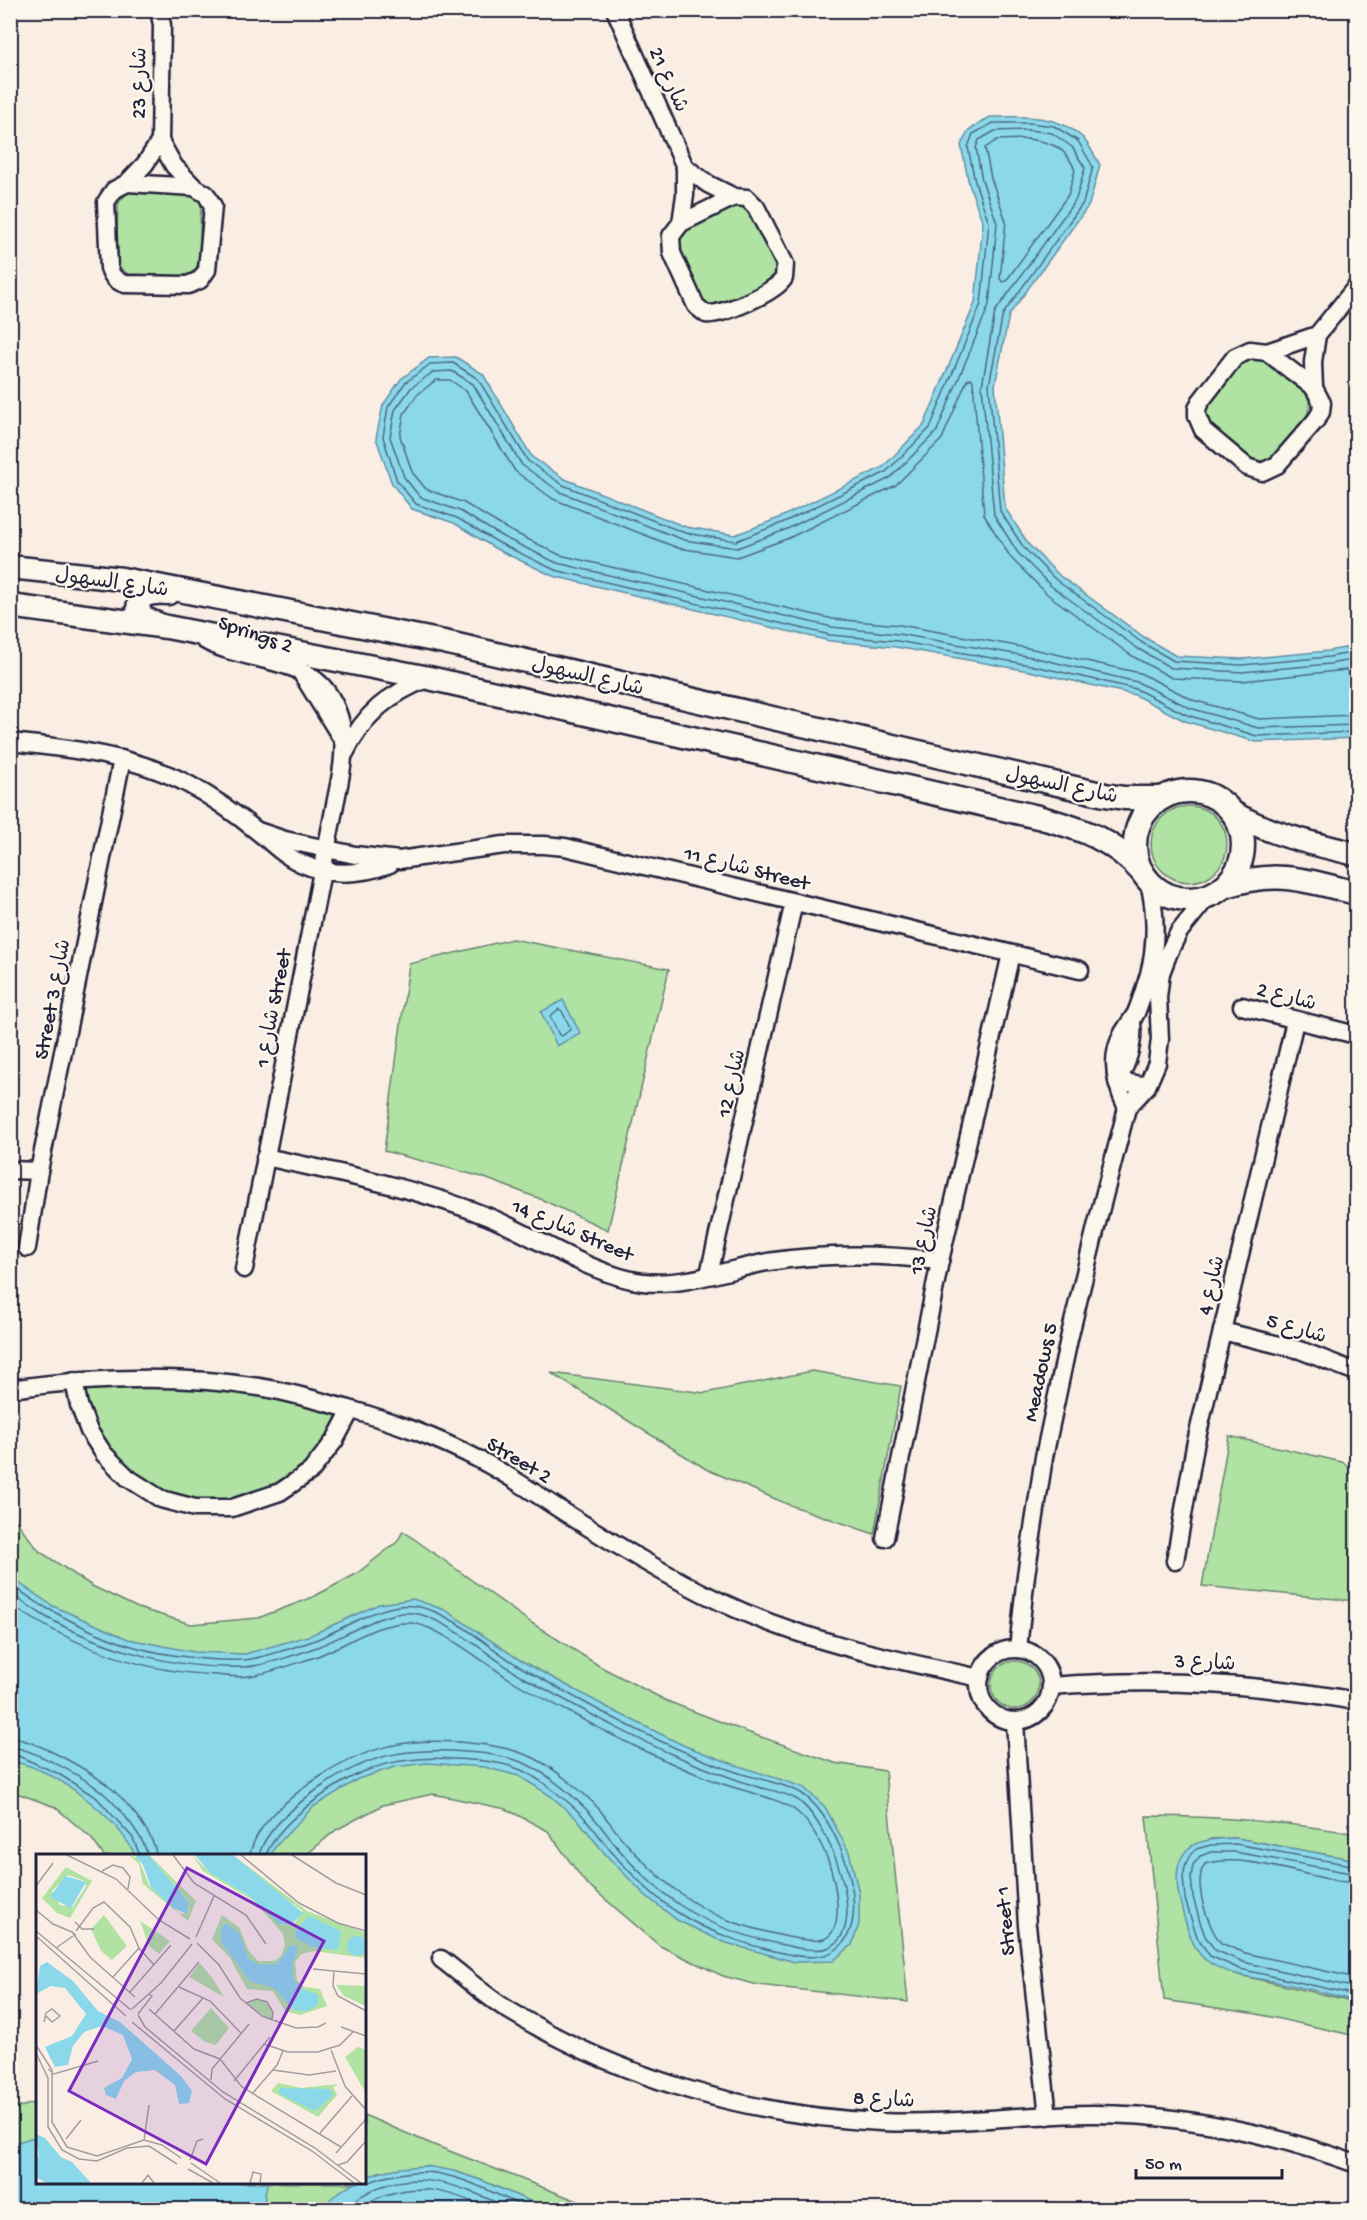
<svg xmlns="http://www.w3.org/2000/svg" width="1367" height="2220" font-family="'Gochi Hand','Playpen Sans Arabic',sans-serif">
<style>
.green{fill:#afe2a3;stroke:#68826f;stroke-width:1.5}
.water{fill:#8bd8ea;stroke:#618fa4;stroke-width:1.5}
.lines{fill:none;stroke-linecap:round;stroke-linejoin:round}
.shore{stroke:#4c6b81;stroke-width:1.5}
.street-casing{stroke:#22223b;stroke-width:21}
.secondary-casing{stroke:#22223b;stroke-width:27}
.street{stroke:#fbf7ec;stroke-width:16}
.secondary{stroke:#fbf7ec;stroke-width:22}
.labels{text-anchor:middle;stroke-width:4.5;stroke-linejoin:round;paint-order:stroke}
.street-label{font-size:21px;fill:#22223b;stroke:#fbf7ec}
.inset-road{fill:none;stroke:#a49ca0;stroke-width:1.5}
.view{fill:#7b2cbf;fill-opacity:0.15;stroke:#7b2cbf;stroke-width:3}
.inset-edge{fill:none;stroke:#22223b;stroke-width:3}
</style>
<rect width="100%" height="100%" fill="#faeee4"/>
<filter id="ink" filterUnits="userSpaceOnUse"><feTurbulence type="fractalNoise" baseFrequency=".0167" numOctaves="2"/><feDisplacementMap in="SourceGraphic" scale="12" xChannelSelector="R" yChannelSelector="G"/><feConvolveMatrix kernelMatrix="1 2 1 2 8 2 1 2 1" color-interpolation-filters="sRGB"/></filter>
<g filter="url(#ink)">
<!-- green -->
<g class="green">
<path d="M 134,190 L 190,192 L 201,202 L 199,261 C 196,270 192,274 183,276 L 128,274 L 116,265 L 118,204 L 127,192 Z"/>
<polygon points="733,205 748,208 776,267 774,276 768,282 718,305 704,304 675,242 682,230"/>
<path d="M 1249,358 L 1264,360 L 1307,395 C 1311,404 1310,409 1306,417 L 1273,456 C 1266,462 1260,462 1251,459 L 1209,424 L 1205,418 L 1205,410 L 1243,361 Z"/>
<circle cx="1189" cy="844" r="38"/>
<polygon points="512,939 669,969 608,1230 538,1198 482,1177 384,1151 409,964"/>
<polygon points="812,1371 901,1386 874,1534 787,1504 706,1469 551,1373 705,1393"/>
<polygon points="128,1377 304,1396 351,1410 311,1471 232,1508 161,1499 104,1454 74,1381"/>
<polygon points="1229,1436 1342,1462 1356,1472 1356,1601 1202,1586"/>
<polygon points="14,1518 39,1551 92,1586 138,1608 191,1624 258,1618 313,1597 356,1574 397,1542 403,1531 530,1622 601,1667 667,1701 747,1732 835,1763 885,1771 908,2002 758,1985 723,1976 660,1946 584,1881 548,1831 506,1809 433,1794 383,1805 336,1830 306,1855 104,1856 91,1838 55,1807 11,1791 11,1519"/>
<circle cx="1015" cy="1685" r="24"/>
<path d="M 1146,1816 C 1216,1816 1287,1822 1356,1834 L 1356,1860 L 1236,1838 L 1210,1839 L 1187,1927 L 1199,1951 L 1220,1968 L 1239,1975 L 1356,2002 L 1356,2036 L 1257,2014 L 1164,2000 Z"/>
<polygon points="37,2102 38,2182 356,2183 340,2193 321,2209 11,2209 10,2110"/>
<polygon points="364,2115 434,2145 598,2209 548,2209 483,2181 454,2171 379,2172 365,2178"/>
</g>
<!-- water -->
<g class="water">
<path d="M 990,117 C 1022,117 1057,113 1082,137 C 1089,144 1095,156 1100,165 L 1089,205 L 1009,315 L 995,385 L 1005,508 L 1029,545 L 1060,576 L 1144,637 L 1176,656 L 1242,659 L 1328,651 L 1356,646 L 1356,738 L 1256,742 L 1185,721 L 1135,695 L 1029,671 L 896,647 L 830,641 L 553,576 L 496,549 L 454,523 L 412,509 L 392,484 L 376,438 L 383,405 L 401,379 L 429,358 L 456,357 L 483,374 L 532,457 L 565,479 L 686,527 L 735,535 L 779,518 L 883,467 L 924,425 L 975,303 L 983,223 L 969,184 L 961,145 L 969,130 Z"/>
<polygon points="563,1000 580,1033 557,1046 541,1012"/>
<path d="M 10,1577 L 53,1606 L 128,1639 L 194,1652 L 245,1654 L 311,1635 L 379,1604 L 413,1599 L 445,1610 L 520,1660 L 614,1711 L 685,1746 L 736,1765 L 803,1787 L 825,1807 L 849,1852 L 859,1893 L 859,1924 L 852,1945 L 833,1961 L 795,1962 L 723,1942 L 677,1920 L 645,1895 L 606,1855 L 579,1821 L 551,1796 L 519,1776 L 484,1767 L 427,1763 L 395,1767 L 358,1779 L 313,1807 L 275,1847 L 271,1855 L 135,1855 C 116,1815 55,1769 11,1761 Z"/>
<path d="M 1236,1838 L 1356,1860 L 1356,2002 C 1331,1993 1303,1988 1277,1982 C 1254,1978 1226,1975 1207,1961 C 1194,1952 1189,1932 1184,1917 C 1180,1901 1175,1885 1178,1868 C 1184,1838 1211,1839 1236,1838 Z"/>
<polygon points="37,2136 38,2182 267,2183 263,2209 11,2209 11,2144"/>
<path d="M 426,2166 L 454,2171 L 483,2181 L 548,2209 L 321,2209 C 331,2197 349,2182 364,2182 L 365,2178 C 385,2169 404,2167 426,2166 Z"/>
</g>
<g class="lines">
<!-- shore -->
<g class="shore">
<path d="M 1028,139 C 1051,142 1066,147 1075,170 L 1068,195 L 1006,281 L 1003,282 L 1000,279 L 1006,221 L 991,178 L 985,148 L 997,140 Z"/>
<polyline points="1356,652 1329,657 1242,665 1174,661 1141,642 1056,580 1024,548 1000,511 989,385 1003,314 1083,203 1093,167 1078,141 1054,126 1029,123 993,123 973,134 968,147 975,182 989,223 981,304 930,428 886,472 782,523 736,541 685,533 563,485 528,461 478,379 453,363 430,364 405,383 388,407 383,437 397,481 416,504 457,518 499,543 555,570 830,635 897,641 1030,665 1136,689 1187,715 1257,736 1356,732"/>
<polyline points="1356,659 1330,664 1242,672 1171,668 1137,648 1051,586 1018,553 994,515 982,386 995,312 1076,199 1085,168 1072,147 1052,133 1029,130 995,131 979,140 976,148 982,180 997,223 989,305 937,431 890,478 785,530 737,548 684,540 560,492 522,465 473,384 452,371 433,372 411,388 395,410 390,437 404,477 420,497 460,511 503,537 557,563 832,627 898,634 1032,657 1137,682 1190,708 1258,728 1356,725"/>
<polyline points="1356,669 1242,681 1172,678 1132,656 1047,594 1011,558 984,515 973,381 971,378 967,380 942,439 896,485 789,538 737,557 678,548 553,499 515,471 466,391 450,380 436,380 417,395 404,414 400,436 412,472 426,489 464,503 507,529 560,555 833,619 900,625 1033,649 1140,673 1193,700 1259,719 1356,715"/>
<polygon points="559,1009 562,1011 571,1029 562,1036 559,1035 550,1016"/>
<path d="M 10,1584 C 25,1594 39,1605 54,1612 C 76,1624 101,1636 125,1644 C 154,1654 213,1662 244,1660 C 263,1658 291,1648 310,1642 C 342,1631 381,1601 415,1606 C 452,1612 488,1647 519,1666 C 549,1683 579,1700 610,1716 C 650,1737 692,1757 736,1772 C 754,1778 786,1784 801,1793 C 848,1823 895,1975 792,1955 C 756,1948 711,1934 680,1914 C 654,1898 630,1873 610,1850 C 601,1839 593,1827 583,1816 C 568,1801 541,1779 521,1770 C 500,1761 476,1760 453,1759 C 412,1756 374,1762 338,1785 C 315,1799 274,1829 266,1856"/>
<path d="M 10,1593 C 22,1601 34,1610 46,1617 C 102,1649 178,1670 243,1667 C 261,1667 299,1654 317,1647 C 345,1637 382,1610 413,1613 C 446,1617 493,1660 523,1677 C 576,1706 628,1736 683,1759 C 706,1769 731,1778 755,1786 C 768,1790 784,1792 796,1799 C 827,1817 874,1931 827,1948 C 819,1951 801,1949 793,1947 C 757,1940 712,1927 681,1906 C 656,1889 632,1866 613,1842 C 604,1831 596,1819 586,1809 C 569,1792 546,1773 524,1763 C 506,1756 485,1753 466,1752 C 410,1748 375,1752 327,1783 C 305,1797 264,1829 259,1856"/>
<path d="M 10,1604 C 72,1646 141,1672 216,1675 C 227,1676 239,1678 249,1676 C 271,1673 294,1664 315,1657 C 345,1647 376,1621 410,1623 C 436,1624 481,1661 505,1676 C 526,1690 549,1701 571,1713 C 618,1739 667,1763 717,1782 C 738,1790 780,1798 796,1811 C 810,1822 821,1843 828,1860 C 834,1877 847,1930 824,1939 C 807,1945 751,1928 733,1922 C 690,1907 655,1875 625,1842 C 616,1832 608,1820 599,1809 C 584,1792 546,1761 524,1754 C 503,1746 480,1744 458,1742 C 403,1738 368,1747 321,1776 C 297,1791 253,1825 250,1856"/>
<path d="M 10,1738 C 35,1739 86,1769 106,1784 C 123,1797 156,1835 156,1856"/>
<path d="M 10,1747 C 32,1748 85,1778 102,1792 C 116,1804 146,1838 147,1856"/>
<polyline points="10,1755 16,1755 57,1773 97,1798 133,1838 140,1856"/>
<polyline points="1356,1866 1236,1844 1211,1845 1196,1849 1190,1855 1186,1863 1183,1877 1185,1899 1193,1925 1198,1939 1210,1956 1240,1969 1356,1995"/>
<polyline points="1356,1874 1235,1852 1212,1852 1200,1856 1193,1865 1191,1877 1193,1897 1200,1922 1205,1936 1215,1950 1243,1962 1356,1988"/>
<path d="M 1356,1883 C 1312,1881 1248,1851 1205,1864 C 1192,1881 1208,1928 1221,1943 L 1245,1953 L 1356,1978"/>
<path d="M 363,2182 C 371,2184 377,2178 385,2177 C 398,2174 412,2171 426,2172 C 465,2175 497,2196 532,2210"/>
<path d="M 341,2210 C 400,2162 449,2179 512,2210"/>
<path d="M 355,2210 C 404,2179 441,2186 491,2210"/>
</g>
<!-- street casing -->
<g class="street-casing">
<g id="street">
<polyline points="159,10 162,25 160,141 174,166 194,187"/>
<polyline points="615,10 685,167 685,195 681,223"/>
<polyline points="685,167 708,184 734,197"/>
<path d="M 127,183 L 194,187 L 206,194 L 213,206 L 207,270 L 200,280 L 188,285 L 125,284 C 116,281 112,277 109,268 L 106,202 L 114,190 Z"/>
<polyline points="127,183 145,164 160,141"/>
<path d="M 734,197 L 747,198 L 756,207 L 785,264 L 784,278 C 776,292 722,316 706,314 L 696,306 L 672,253 L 671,236 L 681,223 Z"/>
<polygon points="1250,350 1267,352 1314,388 1322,403 1321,412 1316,420 1277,465 1262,472 1247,467 1203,430 1197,416 1197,409 1200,402 1235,357"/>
<polyline points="1267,352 1317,335 1356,287"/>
<polyline points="1314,388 1313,362 1317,335"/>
<path d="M 204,640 C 239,661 303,657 327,692 C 341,712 345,734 343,757 C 342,775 337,793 334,810 C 325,857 316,902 307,948 C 285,1055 264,1162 244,1269"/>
<polyline points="302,674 342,739"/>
<path d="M 10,742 C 70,748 135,756 188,784 C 212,797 236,814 257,831 C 265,837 273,845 281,851 C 314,876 352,878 390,864"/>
<path d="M 345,753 C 364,714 388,694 429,678"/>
<polyline points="258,831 285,840 355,855 399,860 504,845 544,845 565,847 1080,970"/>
<polyline points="1242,1006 1356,1035"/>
<path d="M 1132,1022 C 1134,1042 1128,1064 1117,1081 L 1147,1086"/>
<path d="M 1127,1108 C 1115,1084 1109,1058 1123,1033 C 1127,1026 1132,1020 1136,1013 C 1141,1001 1145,987 1149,974 C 1157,943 1156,912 1149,882"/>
<path d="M 265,1157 C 340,1173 417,1188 489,1217 C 535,1236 594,1276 643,1282 C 683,1287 729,1269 768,1262 C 826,1253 883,1254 940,1261"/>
<polyline points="10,1170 39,1171"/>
<polyline points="27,1248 39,1171 122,759"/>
<polyline points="709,1274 794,902"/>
<polyline points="1222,1331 1300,1350 1356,1372"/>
<polyline points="74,1381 79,1405 89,1431 104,1454 128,1478 161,1499 195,1508 232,1508 280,1492 311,1471 335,1440 351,1410"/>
<path d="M 10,1389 C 94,1377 175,1374 259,1387 C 290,1392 319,1401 349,1409 C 397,1423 436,1437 480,1460 C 509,1475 536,1494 564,1512 C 615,1544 666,1576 721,1602 C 803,1641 891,1659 980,1678"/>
<polyline points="885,1538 940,1261 1011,954"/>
<polyline points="1175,1561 1195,1446 1295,1021"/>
<polyline points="1018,1649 1026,1575 1044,1457 1069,1339 1097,1223 1127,1108 1147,1086 1157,1063 1160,1039 1158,997 1161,973 1169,952 1179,932 1209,895"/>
<circle cx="1015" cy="1685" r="36"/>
<path d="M 1051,1686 C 1154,1678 1255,1683 1356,1701"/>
<polyline points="1015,1721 1027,1925 1048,2116"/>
<path d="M 441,1959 C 464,1976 486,1997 510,2011 C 622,2079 751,2116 881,2122 C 952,2125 1022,2114 1093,2114 C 1184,2114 1271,2133 1356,2164"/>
</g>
</g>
<!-- secondary casing -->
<g class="secondary-casing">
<g id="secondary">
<polyline points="10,567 122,579 444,642 1105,795 1124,798 1162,798"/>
<path d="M 10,606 L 167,627 L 429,678 L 1038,817 C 1082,829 1111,838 1143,873"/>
<path d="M 160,625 C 150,621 135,617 139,603 C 140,598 144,595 149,594 C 155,592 162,593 168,593"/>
<circle cx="1189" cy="845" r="54"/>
<path d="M 1233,813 C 1272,835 1314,844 1356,854"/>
<path d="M 1223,887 C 1275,869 1305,880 1356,893"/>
</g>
</g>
<!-- street -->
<use href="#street" class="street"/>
<!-- secondary -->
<use href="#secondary" class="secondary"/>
</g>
</g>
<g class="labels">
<!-- street labels -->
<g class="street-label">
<text transform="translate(670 79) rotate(66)" y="7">شارع 21</text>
<text transform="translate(138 83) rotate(-89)" y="7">شارع 23</text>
<text transform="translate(112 581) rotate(8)" y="7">شارع السهول</text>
<text transform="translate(256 633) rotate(19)" y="7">Springs 2</text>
<text transform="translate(588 675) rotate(13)" y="7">شارع السهول</text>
<text transform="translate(1062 784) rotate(12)" y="7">شارع السهول</text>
<text transform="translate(747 867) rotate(14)" y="7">شارع 11 Street</text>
<text transform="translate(1287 995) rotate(15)" y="7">شارع 2</text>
<text transform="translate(51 999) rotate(-79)" y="7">Street شارع 3</text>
<text transform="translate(272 1008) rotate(-79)" y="7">شارع 1 Street</text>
<text transform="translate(730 1083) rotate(-77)" y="7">شارع 12</text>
<text transform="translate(573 1229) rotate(23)" y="7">شارع 14 Street</text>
<text transform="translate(922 1240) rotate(-77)" y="7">شارع 13</text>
<text transform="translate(1210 1285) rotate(-77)" y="7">شارع 4</text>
<text transform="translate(1297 1327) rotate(17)" y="7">شارع 5</text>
<text transform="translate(1039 1372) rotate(-78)" y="7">Meadows 5</text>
<text transform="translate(520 1459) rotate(31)" y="7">Street 2</text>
<text transform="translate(1205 1661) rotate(3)" y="7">شارع 3</text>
<text transform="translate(1004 1921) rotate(-95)" y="7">Street 1</text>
<text transform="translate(884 2098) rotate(3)" y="7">شارع 8</text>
</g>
</g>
<!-- overview -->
<g transform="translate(36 1854)">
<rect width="330" height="330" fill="#faeee4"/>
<path d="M 93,1 L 102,4 L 113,31 L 144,60 L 152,59 L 153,49 L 113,1 L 160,47 L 152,67 L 107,30 L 103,10 ZM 156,1 L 174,19 L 212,41 L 245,71 L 258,70 L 267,57 L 224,27 L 197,1 L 271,57 L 330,79 L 330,104 L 278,97 L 265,100 L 259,108 L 261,126 L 268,133 L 284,135 L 291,152 L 264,161 L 249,157 L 237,137 L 211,135 L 194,104 L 176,85 L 186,61 L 203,73 L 213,97 L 222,107 L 238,107 L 245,102 L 249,91 L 247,80 L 218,47 L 167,17 ZM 30,13 L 56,27 L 34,64 L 21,59 L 6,44 ZM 32,21 L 49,27 L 50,32 L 37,53 L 24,51 L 16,37 ZM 68,61 L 91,92 L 76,106 L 65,97 L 55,75 ZM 104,67 L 134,87 L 123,100 L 113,92 ZM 164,109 L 177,125 L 188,143 L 153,123 ZM 300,131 L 330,132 L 330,152 L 308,142 ZM 217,146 L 227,146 L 236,155 L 236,167 L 210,150 ZM 175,154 L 193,174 L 180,191 L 169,188 L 155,177 ZM 322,193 L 330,196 L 330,239 L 309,203 ZM 242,229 L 265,234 L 302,230 L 297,233 L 301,241 L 282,263 L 235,237 Z" fill="#afe2a3" fill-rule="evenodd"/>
<path d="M 99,1 L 113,1 L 153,49 L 151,60 L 137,54 L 115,33 L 107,11 ZM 159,1 L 197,1 L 267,59 L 255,71 L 243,70 L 212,41 L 174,19 ZM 29,22 L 50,28 L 35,54 L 14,43 ZM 273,62 L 305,77 L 302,96 L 277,93 L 259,84 L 260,76 ZM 191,69 L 204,81 L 212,104 L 224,111 L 241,110 L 255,91 L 262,93 L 256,112 L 257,124 L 266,135 L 282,141 L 282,150 L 272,157 L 258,156 L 238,134 L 214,127 L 185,88 L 185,74 ZM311 92a10 10 0 1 1 20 0a10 10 0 1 1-20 0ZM 11,108 L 37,127 L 62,157 L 84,168 L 145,222 L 156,237 L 153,249 L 143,250 L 139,231 L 119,216 L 100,218 L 88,227 L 80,245 L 70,241 L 68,234 L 86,224 L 96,205 L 87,181 L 66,172 L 48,178 L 37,192 L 32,211 L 19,213 L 9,193 L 36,182 L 50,160 L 29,134 L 15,132 L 0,140 L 4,112 ZM 245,234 L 294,235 L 297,242 L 279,257 L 246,241 L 242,237 ZM 0,280 L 9,284 L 25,303 L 36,308 L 55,329 L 10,329 L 0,323 L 0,301 L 3,303 Z" fill="#8bd8ea"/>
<path class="inset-road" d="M 31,1 L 80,25 L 123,66 L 154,85M 137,1 L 158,29 L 210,61 L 230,90M 205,1 L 263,49 L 302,69 L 330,77M 256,1 L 300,29 L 330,41M 66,17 L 77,11 L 87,14 L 94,23 L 92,35M 0,32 L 17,9M 0,56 L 17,70 L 36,78M 39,68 L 46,75 L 58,75M 0,77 L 95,156M 40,77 L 57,54 L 68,48 L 94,73 L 103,94 L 118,111M 40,81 L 36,78 L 54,103 L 99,143M 0,82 L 90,162M 160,83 L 178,42M 161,89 L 183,111 L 204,144 L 226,162 L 260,174 L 282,173 L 290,169M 20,94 L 37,82M 277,115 L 330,120M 298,117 L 297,132 L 302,142 L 330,157M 77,123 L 103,94M 143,133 L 174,147 L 205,179M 94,138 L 135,91M 210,149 L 221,145 L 231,148 L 237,158 L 236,167M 96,155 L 125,129 L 156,90M 113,155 L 158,195 L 184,205 L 206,233 L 305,293M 102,160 L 116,142 L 113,140M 119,160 L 163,108M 102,161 L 109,173 L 187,238 L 279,294 L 325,329M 8,168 L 10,159 L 16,155 L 24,162 L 16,168 L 10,162M 96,168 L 189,245 L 276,297 L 318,329M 305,173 L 330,182M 138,177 L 167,144M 228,190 L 252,198 L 282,198 L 304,191 L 317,178M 0,191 L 16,216 L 16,268 L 31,293 L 61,302 L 108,286 L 126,291 L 145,304M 295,196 L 309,232 L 330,256M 0,199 L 12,224 L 12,273 L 26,296 L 43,305 L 61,307 L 91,294 L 113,292 L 141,310M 12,215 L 18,220 L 62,207M 237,216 L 273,221 L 300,217M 175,226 L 176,215 L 213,170M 198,227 L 234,183M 216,240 L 241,211 L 247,197M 284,279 L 316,242M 30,285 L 45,266M 108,286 L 113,251M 300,299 L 330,265M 154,306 L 161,287 L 167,285M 155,309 L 184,329M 302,311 L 311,308 L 330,287M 152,315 L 177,329M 106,329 L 112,321 L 118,329M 214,329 L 217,318 L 225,320 L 224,329"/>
<path class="view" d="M 151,14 L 288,87 L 170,310 L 33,237 Z"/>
<rect width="330" height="330" class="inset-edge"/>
</g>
<!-- margin -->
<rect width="1367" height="2220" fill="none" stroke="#fbf7ec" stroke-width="36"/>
<rect x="18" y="18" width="1331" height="2184" fill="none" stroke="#22223b" stroke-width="2" filter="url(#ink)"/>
<!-- scale -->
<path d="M1136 2169v9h146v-9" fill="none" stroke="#22223b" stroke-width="3"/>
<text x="1145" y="2169" font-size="18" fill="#22223b" stroke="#fbf7ec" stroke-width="4.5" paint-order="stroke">50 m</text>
</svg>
